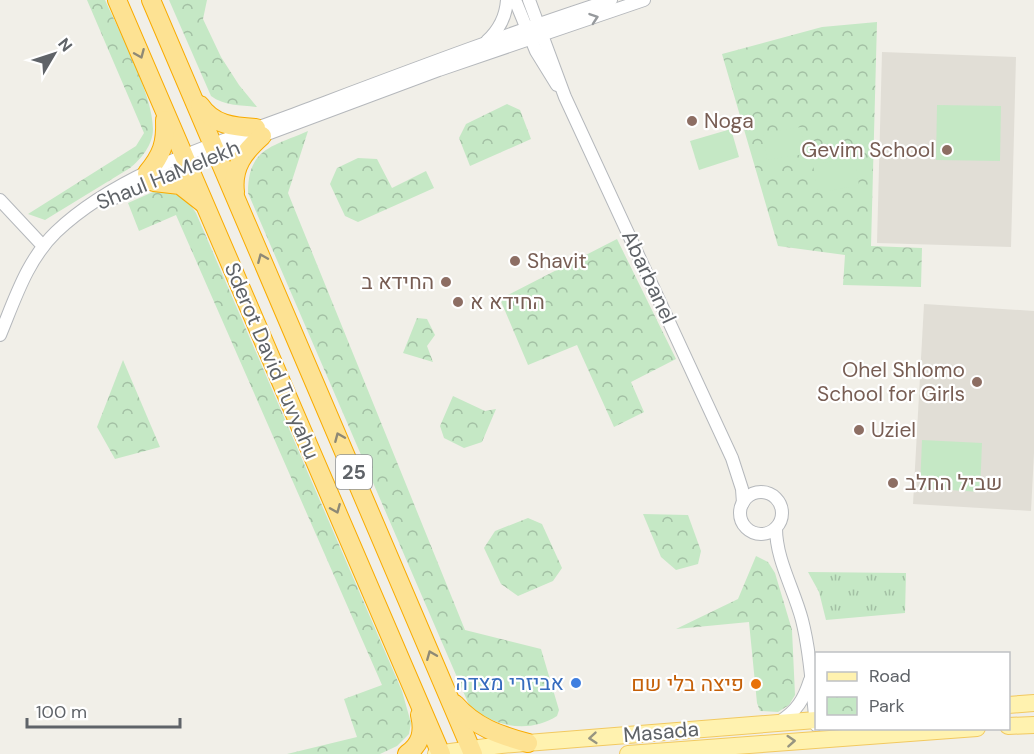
<svg xmlns="http://www.w3.org/2000/svg" width="1034" height="754" font-family="'DM Sans',Heebo,sans-serif">
<style>
.education{fill:#e1ded6}
.grass{fill:url(#grass-tufts)}
.park{fill:url(#park-crowns)}
.garden{fill:#c5e8c5}
.lines{fill:none;stroke-linecap:round;stroke-linejoin:round}
.minor-casing{stroke:#b5b8bc;stroke-width:14}
.major-casing{stroke:#f2c960;stroke-width:18}
.highway-casing{stroke:#f9ab00;stroke-width:20}
.minor{stroke:#fff;stroke-width:12}
.major{stroke:#fff2af;stroke-width:16}
.highway{stroke:#fde293;stroke-width:18}
.oneway{stroke:#979a9d}
.oneway2{stroke:#8e8975}
.oneway3{stroke:#979581}
.education-dot{fill:#8d6e63;stroke:#fff;stroke-width:2}
.shop-dot{fill:#3f7fe0;stroke:#fff;stroke-width:2}
.food-dot{fill:#e8710a;stroke:#fff;stroke-width:2}
.labels{text-anchor:middle;stroke-width:4.5;stroke-linejoin:round;paint-order:stroke}
.shield{fill:#fff;stroke:#8f9295;stroke-width:1.5}
.shield-label{font-size:20px;font-weight:bold;fill:#5f6368}
.education-label{font-size:21px;fill:#785e54;stroke:#fff;text-anchor:start}
.street-label{font-size:21px;fill:#5f6368;stroke:#fff}
.shop-label{font-size:21px;fill:#366cbe;stroke:#fff;text-anchor:end}
.food-label{font-size:21px;fill:#c56008;stroke:#fff;text-anchor:end}
</style>
<defs>
<pattern id="grass-tufts" width="24" height="20" patternUnits="userSpaceOnUse" patternTransform="scale(1.5)"><rect width="24" height="20" fill="#c5e8c5"/><path d="M3 7l-1-3M5 7V3M7 7l1-3M15 17l-1-3M17 17v-4M19 17l1-3" fill="none" stroke="#a3c0a4"/></pattern>
<pattern id="park-crowns" width="20" height="18" patternUnits="userSpaceOnUse" patternTransform="scale(1.5)"><rect width="20" height="18" fill="#c5e8c5"/><path d="M2 6a3 3 0 1 1 6 0M12 15a3 3 0 1 1 6 0" fill="none" stroke="#a3c0a4"/></pattern>
</defs>
<rect width="100%" height="100%" fill="#f1efe8"/>
<!-- education -->
<g class="education">
<polygon points="882,52 1016,57 1011,247 877,243"/>
<polygon points="924,304 1034,311 1034,453 1031,511 913,504"/>
</g>
<!-- grass -->
<polygon class="grass" points="808,572 906,573 905,613 826,620 819,592"/>
<!-- park -->
<g class="park">
<path d="M 87,0 L 105,0 C 120,33 153,95 153,129 C 153,145 141,159 130,168 L 45,220 L 28,214 L 136,146 L 144,133 Z"/>
<path d="M 169,0 L 207,0 L 203,19 L 221,57 L 239,85 L 257,107 C 241,105 224,106 211,96 Z"/>
<polygon points="877,22 871,246 922,248 921,287 843,285 845,255 778,246 722,54 822,27"/>
<polygon points="507,104 520,110 531,139 470,166 459,138 466,124"/>
<path d="M 308,131 L 288,193 L 465,630 L 541,649 L 559,710 L 557,716 C 529,734 493,727 469,705 L 248,193 C 248,148 272,147 308,131 Z"/>
<polygon points="358,158 377,159 392,188 426,171 434,188 358,222 345,216 330,184 337,168"/>
<path d="M 165,191 C 180,195 188,199 196,213 L 402,691 L 411,723 L 409,734 L 397,746 L 380,754 L 287,754 L 357,737 L 344,699 L 382,685 L 176,215 L 139,231 L 128,203 L 153,192 Z"/>
<polygon points="617,239 676,359 631,382 644,412 614,427 577,345 528,365 500,299"/>
<polygon points="417,318 427,319 435,335 427,346 433,362 403,353"/>
<polygon points="123,360 160,447 115,459 97,427"/>
<polygon points="453,396 485,411 496,409 482,442 464,448 444,438 440,426"/>
<polygon points="643,514 688,515 701,551 698,564 676,570 661,557"/>
<polygon points="528,518 542,524 562,568 553,581 518,596 501,584 484,548 495,531"/>
<polygon points="756,556 768,562 775,573 792,630 795,695 789,705 778,712 760,711 757,703 749,622 676,629 738,599"/>
</g>
<!-- garden -->
<g class="garden">
<polygon points="937,105 1001,106 1000,161 936,160"/>
<polygon points="801,127 805,154 767,160 763,133"/>
<polygon points="731,129 739,157 699,170 690,141"/>
<polygon points="854,157 859,185 818,193 813,165"/>
<polygon points="922,440 982,443 980,492 920,488"/>
</g>
<g class="lines">
<!-- minor casing -->
<g class="minor-casing">
<g id="minor">
<polyline points="515,0 536,51 557,85"/>
<polyline points="529,0 565,97 732,458 742,489 743,503"/>
<path d="M 487,41 C 499,30 506,16 507,0"/>
<polyline points="112,199 262,136 439,70 644,0"/>
<polyline points="0,200 43,246"/>
<path d="M 0,335 C 15,299 27,260 56,232 C 121,170 225,141 308,109 C 409,71 509,33 611,0"/>
<circle cx="761" cy="513" r="21"/>
<path d="M 776,528 C 776,560 794,589 802,620 C 811,655 812,690 816,725"/>
<path d="M 779,722 C 797,711 804,699 810,680"/>
</g>
</g>
<!-- major casing -->
<g class="major-casing">
<g id="major">
<polyline points="1008,705 1034,703"/>
<polyline points="1008,726 1034,725"/>
<polyline points="436,754 501,745 816,720"/>
<polyline points="628,754 977,728"/>
</g>
</g>
<!-- highway casing -->
<g class="highway-casing">
<g id="highway">
<polyline points="117,0 441,754"/>
<polyline points="151,0 473,754"/>
<path d="M 200,105 C 213,125 234,127 256,128"/>
<path d="M 147,173 C 162,155 166,143 165,120"/>
<polyline points="154,182 180,185 203,203"/>
<path d="M 235,192 C 232,167 244,152 262,136"/>
<path d="M 455,704 C 475,727 499,735 528,743"/>
<path d="M 407,754 C 421,744 424,732 420,715"/>
</g>
</g>
<!-- minor -->
<use href="#minor" class="minor"/>
<!-- major -->
<use href="#major" class="major"/>
<!-- highway -->
<use href="#highway" class="highway"/>
</g>
<!-- one-way arrows -->
<defs><path id="oneway-chevron" d="M-2-3.5L2.5 0L-2 3.5" fill="none" stroke-width="1.6" stroke-linecap="round" stroke-linejoin="round" transform="scale(1.5)"/></defs>
<use class="oneway" href="#oneway-chevron" transform="translate(594 18) rotate(-19)"/>
<g class="oneway2">
<use href="#oneway-chevron" transform="translate(140 54) rotate(67)"/>
<use href="#oneway-chevron" transform="translate(262 258) rotate(-113)"/>
<use href="#oneway-chevron" transform="translate(339 437) rotate(-113)"/>
<use href="#oneway-chevron" transform="translate(336 509) rotate(67)"/>
<use href="#oneway-chevron" transform="translate(431 655) rotate(-112)"/>
</g>
<g class="oneway3">
<use href="#oneway-chevron" transform="translate(593 738) rotate(175)"/>
<use href="#oneway-chevron" transform="translate(791 741) rotate(-4)"/>
</g>
<!-- markers -->
<g class="education-dot">
<circle cx="692" cy="121" r="6"/>
<circle cx="947" cy="150" r="6"/>
<circle cx="515" cy="261" r="6"/>
<circle cx="446" cy="282" r="6"/>
<circle cx="458" cy="302" r="6"/>
<circle cx="977" cy="382" r="6"/>
<circle cx="859" cy="430" r="6"/>
<circle cx="893" cy="483" r="6"/>
</g>
<circle class="shop-dot" cx="576" cy="683" r="6"/>
<circle class="food-dot" cx="756" cy="684" r="6"/>
<g class="labels">
<!-- shield labels -->
<rect class="shield" x="336" y="455" width="36" height="34" rx="4.5"/>
<g class="shield-label">
<text x="354" y="479">25</text>
</g>
<!-- education labels -->
<g class="education-label">
<text x="704" y="128">Noga</text>
<text x="935" y="157" text-anchor="end">Gevim School</text>
<text x="527" y="268">Shavit</text>
<text x="434" y="289" text-anchor="end">החידא ב</text>
<text x="470" y="309">החידא א</text>
<text x="965" y="377" text-anchor="end">Ohel Shlomo<tspan x="965" dy="24">School for Girls</tspan></text>
<text x="871" y="437">Uziel</text>
<text x="905" y="490">שביל החלב</text>
</g>
<!-- street labels -->
<g class="street-label">
<text transform="translate(168 175) rotate(-22)" y="7">Shaul HaMelekh</text>
<text transform="translate(649 277) rotate(65)" y="7">Abarbanel</text>
<text transform="translate(272 361) rotate(67)" y="7">Sderot David Tuvyahu</text>
<text transform="translate(661 732) rotate(-5)" y="7">Masada</text>
</g>
<!-- shop labels -->
<g class="shop-label">
<text x="564" y="690">אביזרי מצדה</text>
</g>
<!-- food labels -->
<g class="food-label">
<text x="744" y="691">פיצה בלי שם</text>
</g>
</g>
<!-- legend -->
<rect x="815" y="652" width="195" height="78" fill="#ffffff" stroke="#bfc1c3" stroke-width="1.5"/>
<rect x="827" y="672" width="30" height="9" fill="#fff2af" stroke="#bfc1c3" stroke-width="1.5"/>
<text x="869" y="682" font-size="18" fill="#5f6368">Road</text>
<rect x="827" y="697" width="30" height="18" fill="url(#park-crowns)" stroke="#bfc1c3" stroke-width="1.5"/>
<text x="869" y="712" font-size="18" fill="#5f6368">Park</text>
<!-- north arrow -->
<g transform="translate(54 54) rotate(51)" stroke="#ffffff" stroke-width="4.5" paint-order="stroke">
<path d="M0-4.5L10 22L0 15L-10 22Z" fill="#5f6368"/>
<text y="-9" font-size="16" font-weight="bold" text-anchor="middle" fill="#5f6368">N</text>
</g>
<!-- scale -->
<path d="M27 718v9h153v-9" fill="none" stroke="#5f6368" stroke-width="3"/>
<text x="36" y="718" font-size="18" fill="#5f6368" stroke="#ffffff" stroke-width="4.5" paint-order="stroke">100 m</text>
</svg>
